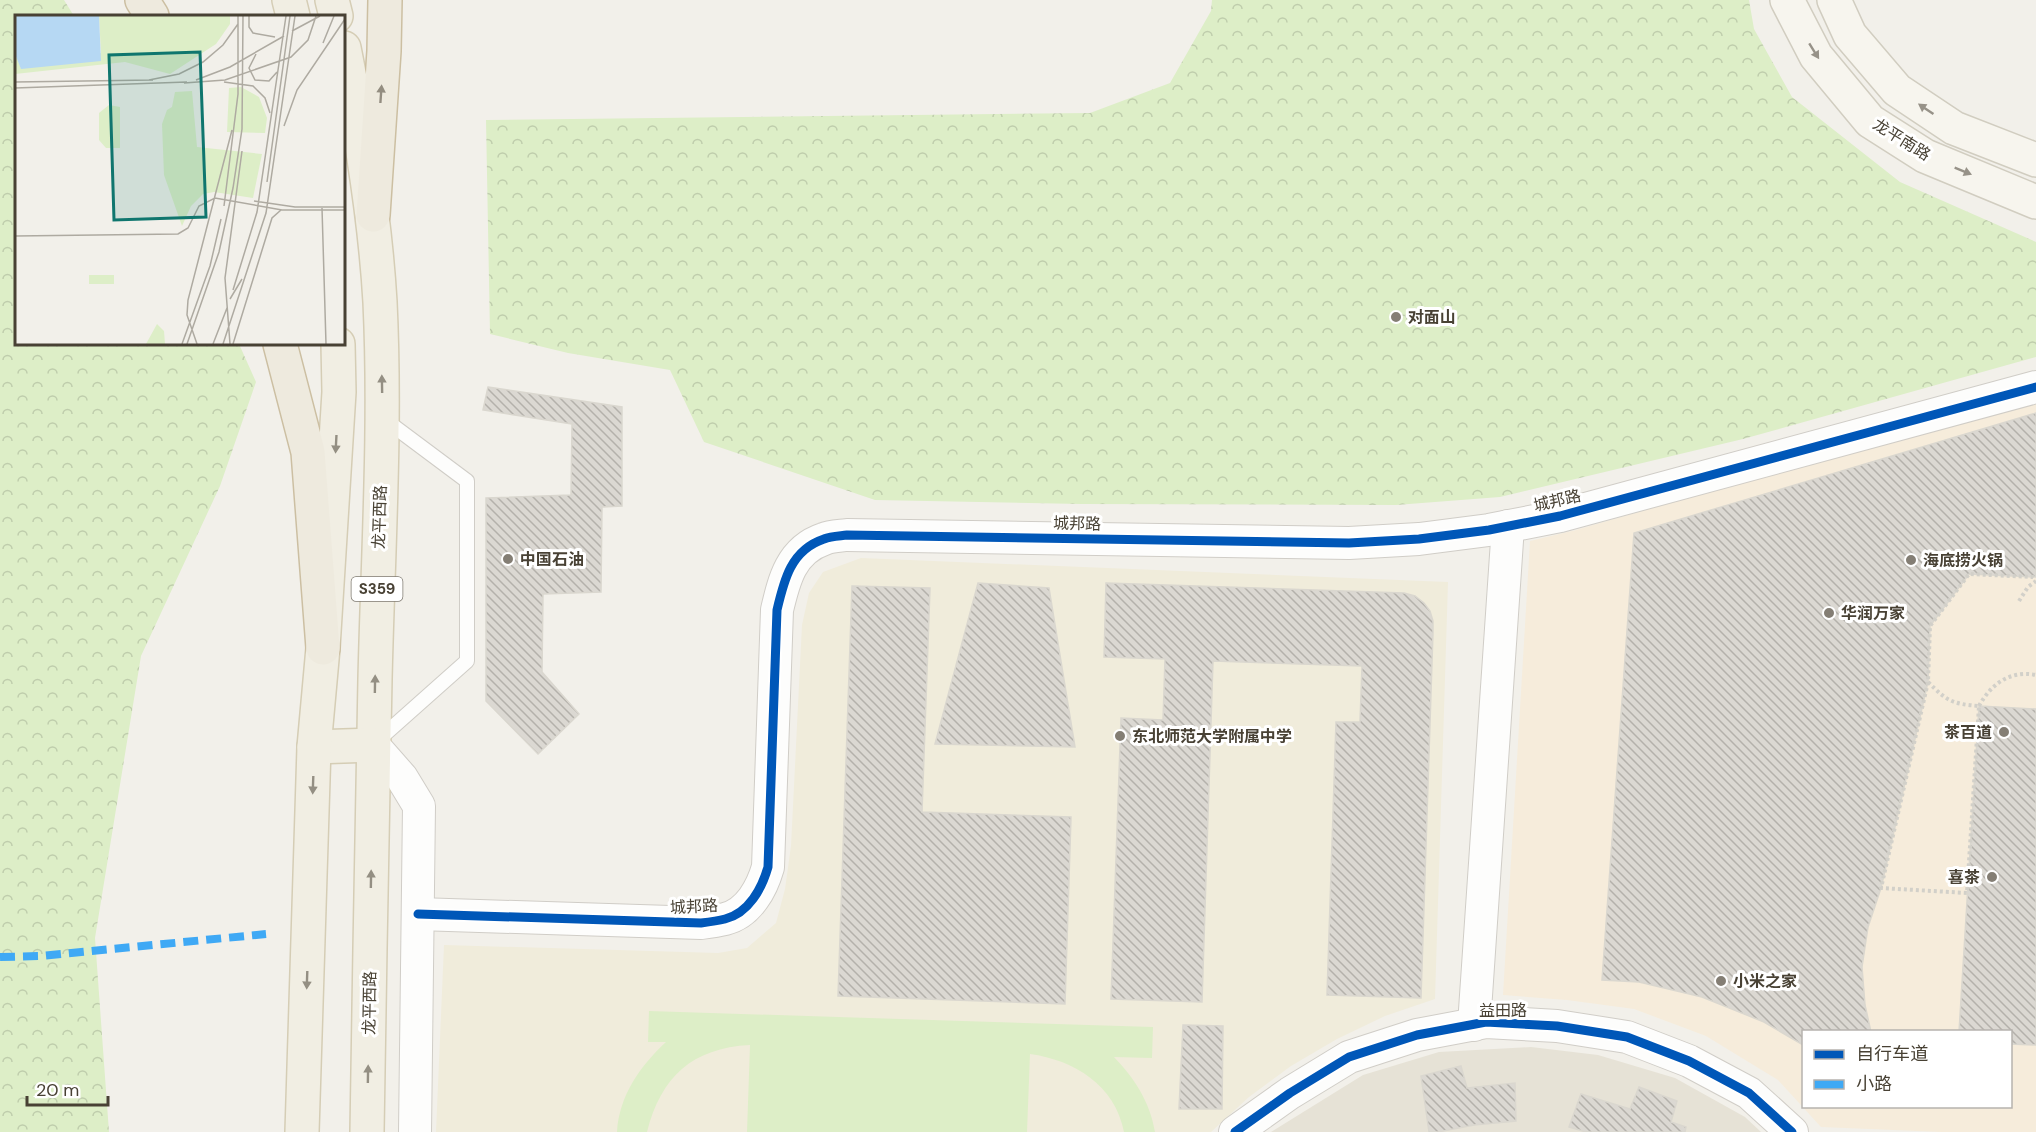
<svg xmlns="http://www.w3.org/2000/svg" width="2036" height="1132" font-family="'DM Sans','Noto Sans SC',sans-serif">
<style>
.residential{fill:#e6e2d6}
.commercial{fill:#f6ecdb;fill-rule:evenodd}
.education{fill:#f0ecdb}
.forest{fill:url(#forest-crowns)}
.garden{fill:#ddeec7}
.building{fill:url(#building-back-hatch);stroke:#dad7cf;stroke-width:1.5}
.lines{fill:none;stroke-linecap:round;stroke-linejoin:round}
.service-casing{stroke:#d0cdc7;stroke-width:16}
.tertiary-casing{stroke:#d0cdc7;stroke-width:34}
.secondary-casing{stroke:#d1cdc0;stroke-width:36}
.primary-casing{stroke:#d5cdb5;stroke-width:36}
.trunk-casing{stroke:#ccbfa2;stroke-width:36}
.path{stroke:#d2d0c9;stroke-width:4;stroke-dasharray:3 3;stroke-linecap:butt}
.service{stroke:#fdfdfc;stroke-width:14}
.tertiary{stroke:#fdfdfc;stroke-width:32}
.secondary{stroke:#f7f5ee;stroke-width:33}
.primary{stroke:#f1eee3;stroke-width:33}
.trunk{stroke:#eeeade;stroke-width:33}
.quiet{stroke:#3fa9f5;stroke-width:8;stroke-dasharray:15 8;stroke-linecap:butt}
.cycleway-casing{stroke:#fff;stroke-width:13}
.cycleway{stroke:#0057b8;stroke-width:9}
.oneway{fill:#979288}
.oneway2{fill:#938d80}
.oneway3{fill:#948f83}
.poi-dot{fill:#847e74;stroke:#fff;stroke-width:2}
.labels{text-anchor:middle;stroke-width:6;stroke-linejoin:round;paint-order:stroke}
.shield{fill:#fff;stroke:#7f7a71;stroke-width:1.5}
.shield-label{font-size:15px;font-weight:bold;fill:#484134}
.street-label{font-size:16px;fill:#484134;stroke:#fff}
.poi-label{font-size:16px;font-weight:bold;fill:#484134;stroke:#fff;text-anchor:start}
.inset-road{fill:none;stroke:#aeaaa1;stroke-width:1.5}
.view{fill:#0f766e;fill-opacity:0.15;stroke:#0f766e;stroke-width:3}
.inset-edge{fill:none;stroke:#484134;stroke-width:3}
</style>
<defs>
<pattern id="forest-crowns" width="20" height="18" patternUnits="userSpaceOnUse" patternTransform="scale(1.5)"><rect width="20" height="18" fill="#ddeec7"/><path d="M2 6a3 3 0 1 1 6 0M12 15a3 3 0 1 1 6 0" fill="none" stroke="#bfcdac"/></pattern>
<pattern id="building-back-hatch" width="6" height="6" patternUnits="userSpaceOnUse" patternTransform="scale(1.5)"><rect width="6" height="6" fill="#dbd8d2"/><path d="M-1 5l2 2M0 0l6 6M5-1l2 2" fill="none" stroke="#b4b1ab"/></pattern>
</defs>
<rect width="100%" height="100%" fill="#f2f0ea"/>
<!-- residential -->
<polygon class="residential" points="1531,1047 1598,1055 1675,1078 1745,1117 1761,1132 1271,1132 1363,1075 1439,1052"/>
<!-- commercial -->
<path class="commercial" d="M 2036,397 L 2036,1132 L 1942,1132 L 1821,1127 L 1778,1080 L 1706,1036 L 1634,1009 L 1567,1000 L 1503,995 L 1530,541 L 1576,530 ZM 1804,1032 L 2010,1032 L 2010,1106 L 1804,1106 Z"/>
<!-- education -->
<polygon class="education" points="861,558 1448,582 1435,999 1385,1016 1337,1039 1291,1066 1249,1097 1211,1132 436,1132 444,945 718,953 747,948 776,923 785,889 791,846 802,625 809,593 823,572"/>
<!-- forest -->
<g class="forest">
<polygon points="0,0 64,0 74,16 16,16 16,344 239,344 256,382 220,486 141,656 95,938 109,1132 0,1132"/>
<polygon points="1212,0 1749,0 1754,29 1792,97 1900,182 2036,242 2036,357 1743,439 1500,497 1396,505 1081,504 875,500 704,442 670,370 568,353 490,334 486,120 1090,113 1170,83 1211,11"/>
</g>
<!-- garden -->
<path class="garden" d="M 649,1011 L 1153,1027 L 1152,1058 L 1114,1057 C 1135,1079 1150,1102 1155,1132 L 1124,1132 C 1115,1085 1074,1060 1030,1054 L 1027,1132 L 747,1132 L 750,1045 C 692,1048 661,1077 647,1132 L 617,1132 C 619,1096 640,1066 666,1042 L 648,1042 Z"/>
<!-- building -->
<g class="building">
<polygon points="488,387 622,407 622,506 602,507 601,592 543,594 542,672 579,714 538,754 486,701 486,498 571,495 572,424 483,410"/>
<polygon points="2036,413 2036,577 1969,574 1930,626 1928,682 1881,888 1868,927 1862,967 1865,1005 1871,1032 1803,1032 1803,1045 1764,1022 1702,997 1639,982 1602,980 1634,533"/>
<polygon points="978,583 1049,588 1075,747 935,744"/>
<polygon points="1106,583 1404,593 1415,596 1424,603 1430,611 1433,621 1433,632 1421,998 1327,995 1336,722 1360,722 1362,666 1213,661 1202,1002 1111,999 1121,718 1163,720 1165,659 1104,657"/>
<polygon points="852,586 930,588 922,812 1071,817 1065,1004 838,996"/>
<polygon points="1979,706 2036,709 2036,1045 2010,1044 2010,1032 1959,1032"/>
<polygon points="1183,1025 1223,1026 1222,1109 1179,1109"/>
<polygon points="1461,1066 1467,1088 1515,1083 1516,1121 1474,1125 1438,1132 1429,1132 1421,1076"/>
<polygon points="1639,1087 1677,1101 1671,1122 1686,1127 1685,1132 1586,1132 1569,1127 1581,1094 1630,1109"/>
</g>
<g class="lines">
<!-- service casing -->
<g class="service-casing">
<polyline id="service" points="377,741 467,661 467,481 384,419"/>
</g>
<!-- tertiary casing -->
<g class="tertiary-casing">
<g id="tertiary">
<polyline points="373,745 402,778 419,806 415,1132"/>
<path d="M 418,914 L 701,923 C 709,922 717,921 725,919 C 749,913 762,888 768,867 L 777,610 C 784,580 791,550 824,539 C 831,536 840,536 847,535 L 1349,543 L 1419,539 L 1489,530 L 1560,516 L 2036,387"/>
<polyline points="1474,1025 1508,526"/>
<polyline points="1235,1132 1290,1093 1349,1057 1417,1035 1486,1022 1557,1026 1627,1037 1689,1061 1749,1093 1792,1132"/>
</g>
</g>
<!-- secondary casing -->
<g class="secondary-casing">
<g id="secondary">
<polyline points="1787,0 1816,56 1870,121 1925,156 2036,202"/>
<polyline points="1834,0 1850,35 1897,90 1954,128 2036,160"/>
</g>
</g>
<!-- primary casing -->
<g class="primary-casing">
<g id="primary">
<polyline points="289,0 293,16"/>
<polyline points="332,0 336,16"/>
<path d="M 344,48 C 361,132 375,216 380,302 C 386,427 378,553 375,679 C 371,830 370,981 367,1132"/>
<polyline points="314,747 373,745"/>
<polyline points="302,1132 314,747 323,648 339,392 338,344"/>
</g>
</g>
<!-- trunk casing -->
<g class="trunk-casing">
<g id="trunk">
<polyline points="142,0 152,16"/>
<polyline points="373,215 384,51 385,0"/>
<polyline points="280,344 308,452 323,648"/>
</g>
</g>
<!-- path -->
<g class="path">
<polyline points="2019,601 2028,587 2036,581"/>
<path d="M 1928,682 C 1947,701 1952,704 1979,706 L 1967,893 L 1881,888 L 1928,682 L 1930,626 L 1969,574 L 2033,577 L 2036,579"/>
<path d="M 1979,706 C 1991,684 2010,670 2036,675"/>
</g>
<!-- service -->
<use href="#service" class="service"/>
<!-- tertiary -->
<use href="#tertiary" class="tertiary"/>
<!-- secondary -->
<use href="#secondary" class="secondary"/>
<!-- primary -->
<use href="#primary" class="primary"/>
<!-- trunk -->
<use href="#trunk" class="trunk"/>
<!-- quiet -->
<polyline class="quiet" points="0,957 41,956 266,934"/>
<!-- cycleway casing -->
<g class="cycleway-casing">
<g id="cycleway">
<path d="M 418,914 L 701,923 C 709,922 717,921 725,919 C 749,913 762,888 768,867 L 777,610 C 784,580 791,550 824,539 C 831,536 840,536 847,535 L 1349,543 L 1419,539 L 1489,530 L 1560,516 L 2036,387"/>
<polyline points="1235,1132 1290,1093 1349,1057 1417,1035 1486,1022 1557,1026 1627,1037 1689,1061 1749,1093 1792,1132"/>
</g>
</g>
<!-- cycleway -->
<use href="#cycleway" class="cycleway"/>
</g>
<!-- one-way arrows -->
<defs><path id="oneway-solid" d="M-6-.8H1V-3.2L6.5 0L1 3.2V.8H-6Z" transform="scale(1.5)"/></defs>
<g class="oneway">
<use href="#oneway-solid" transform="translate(1814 51) rotate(58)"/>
<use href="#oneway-solid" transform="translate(1926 109) rotate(-146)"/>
<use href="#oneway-solid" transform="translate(1963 171) rotate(22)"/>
</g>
<use class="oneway2" href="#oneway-solid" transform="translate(381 94) rotate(-86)"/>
<g class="oneway3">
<use href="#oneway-solid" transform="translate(382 384) rotate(-91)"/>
<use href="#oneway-solid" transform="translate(336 444) rotate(93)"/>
<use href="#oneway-solid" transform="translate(375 684) rotate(-89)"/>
<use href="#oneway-solid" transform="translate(313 785) rotate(92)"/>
<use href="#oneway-solid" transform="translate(371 879) rotate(-89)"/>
<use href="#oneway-solid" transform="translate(307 980) rotate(92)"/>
<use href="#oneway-solid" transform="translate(368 1074) rotate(-89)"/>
</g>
<!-- markers -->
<g class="poi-dot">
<circle cx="1396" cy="317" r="6"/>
<circle cx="508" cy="559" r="6"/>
<circle cx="1911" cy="560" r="6"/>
<circle cx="1829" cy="613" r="6"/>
<circle cx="2004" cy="732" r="6"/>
<circle cx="1120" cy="736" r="6"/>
<circle cx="1992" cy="877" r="6"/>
<circle cx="1721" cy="981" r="6"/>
</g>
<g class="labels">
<!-- shield labels -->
<rect class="shield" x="351.5" y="577" width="51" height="24" rx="4.5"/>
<g class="shield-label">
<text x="377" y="594">S359</text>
</g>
<!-- street labels -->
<g class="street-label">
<text transform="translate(1902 139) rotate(32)" y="6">龙平南路</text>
<text transform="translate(1557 500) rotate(-13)" y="6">城邦路</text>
<text transform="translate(379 517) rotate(-88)" y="6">龙平西路</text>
<text transform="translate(1077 523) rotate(1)" y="6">城邦路</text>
<text transform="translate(694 906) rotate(-3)" y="6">城邦路</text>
<text transform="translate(369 1003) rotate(-89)" y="6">龙平西路</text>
<text x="1503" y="1016">益田路</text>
</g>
<!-- poi labels -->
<g class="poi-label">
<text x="1408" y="323">对面山</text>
<text x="520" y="565">中国石油</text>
<text x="1923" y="566">海底捞火锅</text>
<text x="1841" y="619">华润万家</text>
<text x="1992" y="738" text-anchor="end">茶百道</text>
<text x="1132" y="742">东北师范大学附属中学</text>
<text x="1980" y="883" text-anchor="end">喜茶</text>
<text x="1733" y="987">小米之家</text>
</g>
</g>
<!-- overview -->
<g transform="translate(15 15)">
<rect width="330" height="330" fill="#f2f0ea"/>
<path d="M 74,260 L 99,260 L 99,269 L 74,269 Z" fill="#ddeec7"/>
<path d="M 84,1 L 215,1 L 215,9 L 201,29 L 155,59 L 110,47 L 0,59 L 0,39 L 6,53 L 86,38 ZM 226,72 L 244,82 L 252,103 L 250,118 L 212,117 L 214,73 ZM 177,76 L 182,132 L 247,139 L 238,183 L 199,177 L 188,179 L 176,191 L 167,211 L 149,160 L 147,109 L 152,95 L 157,92 L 160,77 ZM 142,309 L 149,316 L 150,329 L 131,329 Z" fill="#ddeec7"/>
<path d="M 94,90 L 105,92 L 105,133 L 91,133 L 84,125 L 84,98 Z" fill="#ddeec7"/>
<path d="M 0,1 L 84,1 L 86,46 L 6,54 L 0,39 Z" fill="#b6d8f3"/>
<path class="inset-road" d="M 234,1 L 234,12 L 238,18 L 260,22M 277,16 L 305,1M 308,28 L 319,1M 241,39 L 234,53 L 240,65 L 254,66 L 262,57M 134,65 L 164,59 L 188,47 L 208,30 L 223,9M 181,65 L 215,52 L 269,21M 0,67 L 138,65M 209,67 L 238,71 L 250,83 L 255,98M 169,68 L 210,65 L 276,42 L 293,25 L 301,1M 0,73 L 172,67M 269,111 L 282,75 L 330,4M 252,167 L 275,1M 239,186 L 280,192 L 330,192M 209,191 L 223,79 L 223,1M 307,193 L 311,329M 0,221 L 163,219 L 173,213 L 184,191 L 200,183 L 267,195 L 330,195M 218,275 L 242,197 L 271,1M 215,284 L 227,264M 167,329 L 195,251 L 206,204M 172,329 L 204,237 L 218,173 L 227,114 L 228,1M 182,329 L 172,300 L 173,285 L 217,115M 198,329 L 212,293M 208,329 L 251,198 L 280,1M 215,329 L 210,263 L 227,136M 218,329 L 257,203 L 266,195"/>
<path class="view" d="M 185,37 L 191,202 L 99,205 L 94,40 Z"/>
<rect width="330" height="330" class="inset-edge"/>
</g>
<!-- legend -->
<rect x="1802" y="1030" width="210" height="78" fill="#ffffff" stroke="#b6b3ae" stroke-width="1.5"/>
<rect x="1814" y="1050" width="30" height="9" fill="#0057b8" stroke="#b6b3ae" stroke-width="1.5"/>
<text x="1856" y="1060" font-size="18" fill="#484134">自行车道</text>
<rect x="1814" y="1080" width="30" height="9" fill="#3fa9f5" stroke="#b6b3ae" stroke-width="1.5"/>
<text x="1856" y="1090" font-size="18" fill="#484134">小路</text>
<!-- scale -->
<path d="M27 1096v9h81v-9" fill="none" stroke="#484134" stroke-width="3"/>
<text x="36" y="1096" font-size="18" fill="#484134" stroke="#ffffff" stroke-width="4.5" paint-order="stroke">20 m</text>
</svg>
